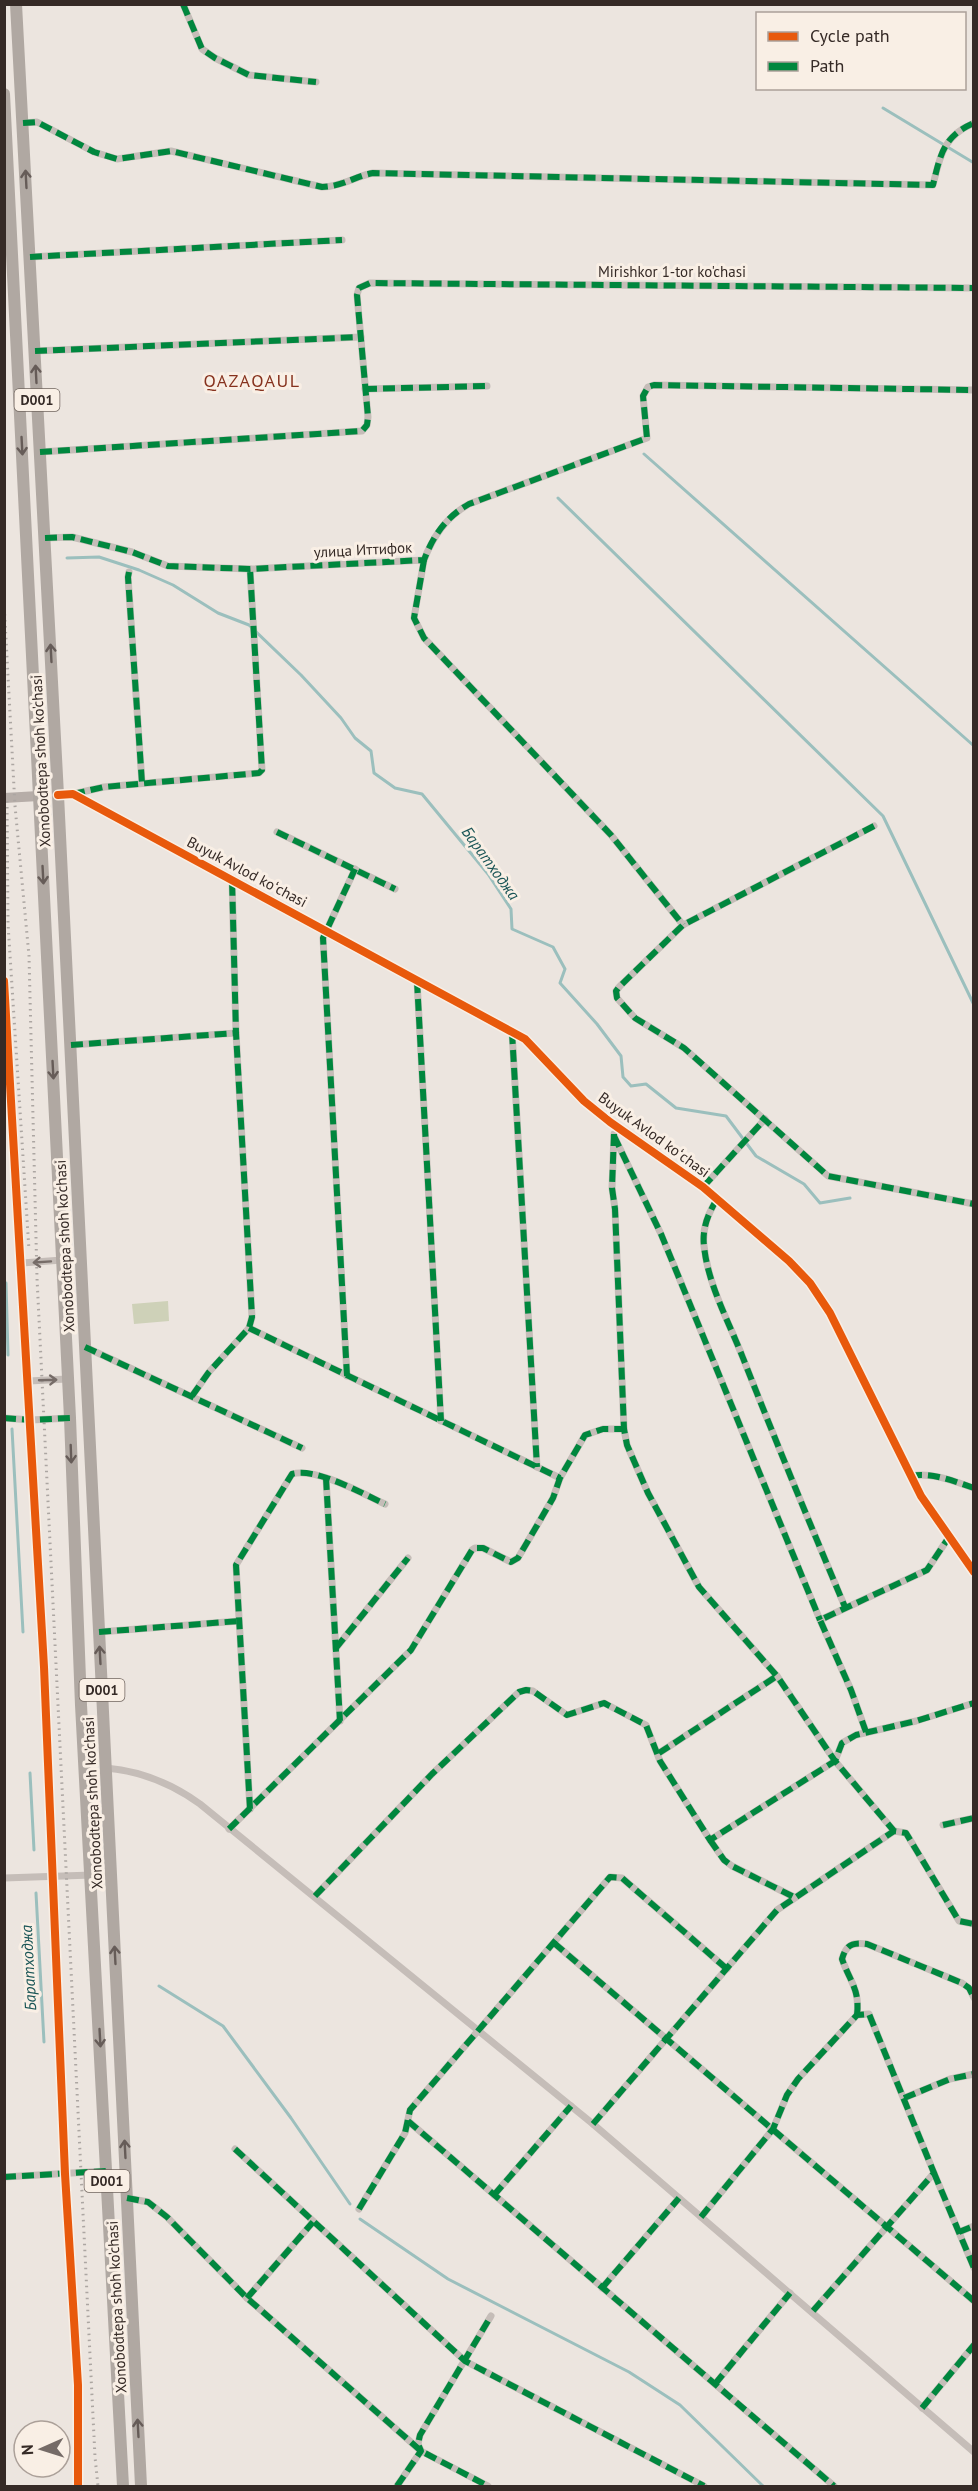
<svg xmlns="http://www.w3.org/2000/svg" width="978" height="2491" font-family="'PT Sans',sans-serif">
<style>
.green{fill:#ced1b8}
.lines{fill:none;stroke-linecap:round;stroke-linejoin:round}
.stream{stroke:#9bbfbd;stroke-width:3}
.minor{stroke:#c5bdb8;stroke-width:7}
.tertiary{stroke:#c5bdb8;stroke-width:9}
.secondary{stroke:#b6ada8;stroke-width:10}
.trunk{stroke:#b0a8a2;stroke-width:12}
.rail{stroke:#aca6a2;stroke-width:3;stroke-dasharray:1.5 4.5;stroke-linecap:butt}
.quiet{stroke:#00873e;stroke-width:6;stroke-dasharray:12 6;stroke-linecap:butt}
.cycleway-casing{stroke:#f9efe5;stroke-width:11}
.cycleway{stroke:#e8590c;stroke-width:8}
.oneway{stroke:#665c58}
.oneway2{stroke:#766c68}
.labels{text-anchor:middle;stroke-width:6;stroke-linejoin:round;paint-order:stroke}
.shield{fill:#f9efe5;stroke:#70655f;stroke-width:1.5}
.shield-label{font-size:14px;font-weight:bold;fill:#352a26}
.street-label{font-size:15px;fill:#352a26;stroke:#f9efe5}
.water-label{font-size:16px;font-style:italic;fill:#1b5657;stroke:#f9efe5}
.quarter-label{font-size:18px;letter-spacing:1.5px;fill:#86321e;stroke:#f9efe5}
</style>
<rect width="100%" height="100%" fill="#ece5df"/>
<!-- green -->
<polygon class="green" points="168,1301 169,1321 134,1324 132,1304"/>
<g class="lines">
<!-- stream -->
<g class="stream">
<polyline points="883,108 974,163"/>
<polyline points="644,454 974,746"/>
<polyline points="558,498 883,816 974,1005"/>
<polyline points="67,558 99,557 139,570 173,585 218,613 249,625 301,675 341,718 355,738 371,751 374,773 395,788 422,794 488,874 511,909 512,929 553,947 565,969 560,983 597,1024 621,1056 623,1077 631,1086 646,1084 676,1108 726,1116 756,1156 804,1184 820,1203 850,1198"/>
<polyline points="6,1283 8,1355"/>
<polyline points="12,1429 23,1632"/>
<polyline points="30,1773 34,1850"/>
<polyline points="36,1893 44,2042"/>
<polyline points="159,1986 223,2026 291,2118 350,2204"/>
<polyline points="360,2219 448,2279 629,2372 680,2405 763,2486"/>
</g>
<!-- minor -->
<g class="minor">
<polyline points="183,4 202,49 215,58 249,75 316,82"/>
<path d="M 23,123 L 37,122 L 94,152 L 117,159 L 171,151 L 322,187 C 344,186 353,177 373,173 L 933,185 C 940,156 943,136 974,123"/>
<polyline points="30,257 342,240"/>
<polyline points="35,351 361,337"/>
<polyline points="365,389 487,386"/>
<polyline points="40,452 362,431 367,425 368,417 357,295 359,288 370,283 974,288"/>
<path d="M 45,538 L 72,537 L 132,552 L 168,566 L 250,569 L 424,560 C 433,536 446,517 469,504 L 647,438 L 643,396 L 648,387 L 654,385 L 974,390"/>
<polyline points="424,560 414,618 424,638 611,835 683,925"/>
<polyline points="129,572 128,577 142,783"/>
<polyline points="73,794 104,787 259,773 262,770 250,569"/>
<polyline points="874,826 683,925 620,986 616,991 617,998 635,1018 684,1048 828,1176 974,1204"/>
<polyline points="277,832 395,889"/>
<polyline points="4,981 44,1667 65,2174 78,2385 78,2486"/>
<polyline points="417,981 441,1421"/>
<polyline points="512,1032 537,1467"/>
<polyline points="71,1045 236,1033"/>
<polyline points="614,1134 612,1188 615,1209 624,1429 627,1445 648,1493 699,1587 777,1676 835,1761 894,1831 906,1833 959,1921 974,1924"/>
<polyline points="614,1136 661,1234 820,1620"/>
<polyline points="703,1187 765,1119"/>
<path d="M 717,1199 C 708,1214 702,1228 704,1246 C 708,1285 729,1322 743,1358 C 776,1442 810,1524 845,1607"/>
<polyline points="22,1263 62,1260"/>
<polyline points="249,1328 560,1478"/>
<polyline points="85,1347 302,1448"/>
<polyline points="347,1376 323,938 355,869"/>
<polyline points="29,1381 67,1379"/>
<polyline points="192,1396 209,1372 249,1328 252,1317 236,1033 232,879"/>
<polyline points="4,1418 31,1420 70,1418"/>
<path d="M 910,1476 C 932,1472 953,1481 974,1488"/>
<polyline points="326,1478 340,1721"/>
<polyline points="99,1632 239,1621"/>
<polyline points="336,1648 408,1558"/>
<polyline points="866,1732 851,1690 820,1620 927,1570 949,1537"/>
<polyline points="659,1753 777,1676"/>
<path d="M 106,1768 C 141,1771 171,1783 200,1804 L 593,2124 L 974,2452"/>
<path d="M 250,1809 L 236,1565 L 292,1474 C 316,1467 363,1494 385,1504"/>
<polyline points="943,1825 974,1818"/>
<polyline points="229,1829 411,1650 472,1550 475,1548 483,1548 511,1562 518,1558 553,1498 560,1478 585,1435 603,1429 624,1429"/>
<polyline points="710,1840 724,1860 732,1866 794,1897"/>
<polyline points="4,1878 92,1875"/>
<polyline points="315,1896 432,1774 519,1692 526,1690 533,1691 567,1715 604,1703 646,1725 660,1761 710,1840 835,1761 842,1743 856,1735 916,1721 974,1703"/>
<polyline points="554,1943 974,2301"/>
<path d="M 857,2015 C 860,1989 850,1982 842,1959 C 846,1945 852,1942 867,1944 L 962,1983 L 969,1988 L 974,1998"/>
<polyline points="904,2098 950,2079 974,2074"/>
<polyline points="408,2121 834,2486"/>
<polyline points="593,2124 777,1910 894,1831"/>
<polyline points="235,2149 465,2361 704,2486"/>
<polyline points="934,2173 974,2268"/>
<polyline points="4,2177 106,2171"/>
<polyline points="494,2195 571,2106"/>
<polyline points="127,2198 148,2202 167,2217 247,2298 421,2451 488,2486"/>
<polyline points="359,2209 405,2133 410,2110 610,1877 622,1878 727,1969"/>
<polyline points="701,2217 773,2129 787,2095 798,2079 857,2015 869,2014 934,2173 812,2312"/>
<polyline points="959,2232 974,2226"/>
<polyline points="602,2288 679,2198"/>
<polyline points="247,2298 313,2222"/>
<polyline points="715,2384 790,2293"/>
<polyline points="922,2408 974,2345"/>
<polyline points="397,2486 421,2451 418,2444 420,2435 491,2316"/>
</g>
<!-- tertiary -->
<polyline class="tertiary" points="58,795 73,794 525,1039 584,1101 610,1122 703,1187 789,1261 810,1283 830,1313 921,1496 974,1572"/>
<!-- secondary -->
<polyline class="secondary" points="4,798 39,796"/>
<!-- trunk -->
<g class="trunk">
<polyline points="16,4 58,795 141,2486"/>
<polyline points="4,94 70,1418 81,1705 123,2486"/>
</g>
<!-- rail -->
<g class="rail">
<polyline points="4,602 15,806 29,956 37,1278 95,2457 98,2486"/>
<polyline points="7,801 8,924 29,1250"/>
</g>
<!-- quiet -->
<g class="quiet">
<polyline points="183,4 202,49 215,58 249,75 316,82"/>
<path d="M 23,123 L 37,122 L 94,152 L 117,159 L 171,151 L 322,187 C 344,186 353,177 373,173 L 933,185 C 940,156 943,136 974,123"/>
<polyline points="30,257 342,240"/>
<polyline points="35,351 361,337"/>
<polyline points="365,389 487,386"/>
<polyline points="40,452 362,431 367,425 368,417 357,295 359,288 370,283 974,288"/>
<path d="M 45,538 L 72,537 L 132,552 L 168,566 L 250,569 L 424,560 C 433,536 446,517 469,504 L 647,438 L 643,396 L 648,387 L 654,385 L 974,390"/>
<polyline points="424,560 414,618 424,638 611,835 683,925"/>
<polyline points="129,572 128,577 142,783"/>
<polyline points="73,794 104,787 259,773 262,770 250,569"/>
<polyline points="874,826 683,925 620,986 616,991 617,998 635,1018 684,1048 828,1176 974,1204"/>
<polyline points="277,832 395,889"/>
<polyline points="417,981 441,1421"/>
<polyline points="512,1032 537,1467"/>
<polyline points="71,1045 236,1033"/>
<polyline points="614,1134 612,1188 615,1209 624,1429 627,1445 648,1493 699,1587 777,1676 835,1761 894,1831 906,1833 959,1921 974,1924"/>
<polyline points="614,1136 661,1234 820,1620"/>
<polyline points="703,1187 765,1119"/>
<path d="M 717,1199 C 708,1214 702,1228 704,1246 C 708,1285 729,1322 743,1358 C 776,1442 810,1524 845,1607"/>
<polyline points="249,1328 560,1478"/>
<polyline points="85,1347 302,1448"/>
<polyline points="347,1376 323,938 355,869"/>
<polyline points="192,1396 209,1372 249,1328 252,1317 236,1033 232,879"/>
<polyline points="4,1418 31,1420 70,1418"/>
<path d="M 910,1476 C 932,1472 953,1481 974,1488"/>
<polyline points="326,1478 340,1721"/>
<polyline points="99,1632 239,1621"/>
<polyline points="336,1648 408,1558"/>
<polyline points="866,1732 851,1690 820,1620 927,1570 949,1537"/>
<polyline points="659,1753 777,1676"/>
<path d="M 250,1809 L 236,1565 L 292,1474 C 316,1467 363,1494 385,1504"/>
<polyline points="943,1825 974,1818"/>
<polyline points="229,1829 411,1650 472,1550 475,1548 483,1548 511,1562 518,1558 553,1498 560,1478 585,1435 603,1429 624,1429"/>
<polyline points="710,1840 724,1860 732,1866 794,1897"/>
<polyline points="315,1896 432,1774 519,1692 526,1690 533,1691 567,1715 604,1703 646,1725 660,1761 710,1840 835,1761 842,1743 856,1735 916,1721 974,1703"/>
<polyline points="554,1943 974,2301"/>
<path d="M 857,2015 C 860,1989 850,1982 842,1959 C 846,1945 852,1942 867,1944 L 962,1983 L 969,1988 L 974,1998"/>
<polyline points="904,2098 950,2079 974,2074"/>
<polyline points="408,2121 834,2486"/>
<polyline points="593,2124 777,1910 894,1831"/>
<polyline points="235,2149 465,2361 704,2486"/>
<polyline points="934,2173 974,2268"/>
<polyline points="4,2177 106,2171"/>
<polyline points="494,2195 571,2106"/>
<polyline points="127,2198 148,2202 167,2217 247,2298 421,2451 488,2486"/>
<polyline points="359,2209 405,2133 410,2110 610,1877 622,1878 727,1969"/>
<polyline points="701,2217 773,2129 787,2095 798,2079 857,2015 869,2014 934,2173 812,2312"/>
<polyline points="959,2232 974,2226"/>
<polyline points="602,2288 679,2198"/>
<polyline points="247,2298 313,2222"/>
<polyline points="715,2384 790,2293"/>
<polyline points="922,2408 974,2345"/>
<polyline points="397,2486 421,2451 418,2444 420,2435 491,2316"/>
</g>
<!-- cycleway casing -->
<g class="cycleway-casing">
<g id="cycleway">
<polyline points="58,795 73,794 525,1039 584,1101 610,1122 703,1187 789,1261 810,1283 830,1313 921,1496 974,1572"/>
<polyline points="4,981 44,1667 65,2174 78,2385 78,2486"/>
</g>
</g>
<!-- cycleway -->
<use href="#cycleway" class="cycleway"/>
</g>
<!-- one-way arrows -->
<defs><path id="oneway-shaft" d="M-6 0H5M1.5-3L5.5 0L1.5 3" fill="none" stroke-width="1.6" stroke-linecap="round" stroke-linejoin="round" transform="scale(1.5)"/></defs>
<g class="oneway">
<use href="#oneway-shaft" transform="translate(26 179) rotate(-93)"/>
<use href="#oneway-shaft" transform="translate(36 374) rotate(-93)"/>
<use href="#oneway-shaft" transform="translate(22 446) rotate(87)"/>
<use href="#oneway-shaft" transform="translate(51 653) rotate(-93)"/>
<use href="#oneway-shaft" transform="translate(43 875) rotate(87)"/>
<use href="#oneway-shaft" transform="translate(53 1070) rotate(87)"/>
<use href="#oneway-shaft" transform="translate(71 1454) rotate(88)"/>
<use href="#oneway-shaft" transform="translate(100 1655) rotate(-93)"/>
<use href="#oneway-shaft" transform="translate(115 1955) rotate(-93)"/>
<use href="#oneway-shaft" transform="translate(100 2038) rotate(87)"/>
<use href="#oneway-shaft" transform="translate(125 2149) rotate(-93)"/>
<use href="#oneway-shaft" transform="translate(138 2428) rotate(-93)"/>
</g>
<g class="oneway2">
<use href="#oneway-shaft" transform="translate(42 1262) rotate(176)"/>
<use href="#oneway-shaft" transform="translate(48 1380) rotate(-2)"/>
</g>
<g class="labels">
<!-- shield labels -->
<g class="shield">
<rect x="14.5" y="389" width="45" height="22" rx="4.5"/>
<rect x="79.5" y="1679" width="45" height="22" rx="4.5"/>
<rect x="84.5" y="2170" width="45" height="22" rx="4.5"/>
</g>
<g class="shield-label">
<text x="37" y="405">D001</text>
<text x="102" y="1695">D001</text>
<text x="107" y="2186">D001</text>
</g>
<!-- street labels -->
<g class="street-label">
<text x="672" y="277">Mirishkor 1-tor ko'chasi</text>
<text transform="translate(363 550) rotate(-3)" y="5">улица Иттифок</text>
<text transform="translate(41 761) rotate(-93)" y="5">Xonobodtepa shoh ko'chasi</text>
<text transform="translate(247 872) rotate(28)" y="5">Buyuk Avlod koʻchasi</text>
<text transform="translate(654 1135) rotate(36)" y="5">Buyuk Avlod koʻchasi</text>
<text transform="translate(65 1246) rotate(-93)" y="5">Xonobodtepa shoh ko'chasi</text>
<text transform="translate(93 1803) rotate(-93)" y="5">Xonobodtepa shoh ko'chasi</text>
<text transform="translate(117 2307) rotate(-93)" y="5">Xonobodtepa shoh ko'chasi</text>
</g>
<!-- water labels -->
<g class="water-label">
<text transform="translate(491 863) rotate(54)" y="6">Баратходжа</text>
<text transform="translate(28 1968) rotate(-93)" y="6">Баратходжа</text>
</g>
<!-- quarter labels -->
<g class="quarter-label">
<text x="252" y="387">QAZAQAUL</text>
</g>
</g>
<!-- border -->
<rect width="978" height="2491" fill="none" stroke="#352a26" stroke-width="12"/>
<!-- legend -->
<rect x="756" y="12" width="210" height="78" fill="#f9efe5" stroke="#aba099" stroke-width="1.5"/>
<rect x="768" y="32" width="30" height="9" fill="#e8590c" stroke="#aba099" stroke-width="1.5"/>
<text x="810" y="42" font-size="18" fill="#352a26">Cycle path</text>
<rect x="768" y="62" width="30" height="9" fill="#00873e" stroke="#aba099" stroke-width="1.5"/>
<text x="810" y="72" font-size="18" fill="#352a26">Path</text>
<!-- north arrow -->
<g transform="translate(42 2449) rotate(267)"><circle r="28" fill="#f9efe5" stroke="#aba099" stroke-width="1.5"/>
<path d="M0-4.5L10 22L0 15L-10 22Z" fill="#756b67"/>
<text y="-9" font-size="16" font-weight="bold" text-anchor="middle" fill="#352a26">N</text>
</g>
</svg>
